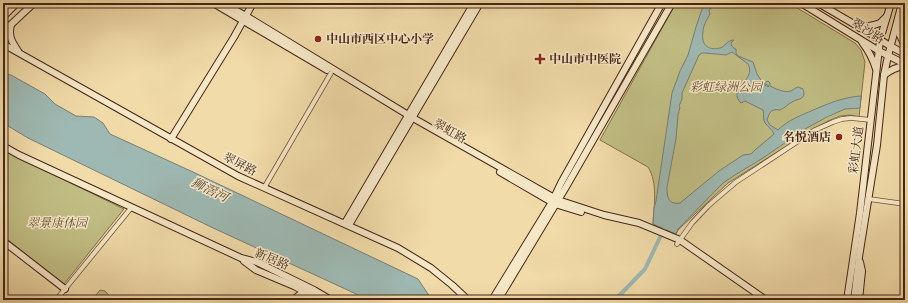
<svg xmlns="http://www.w3.org/2000/svg" width="908" height="303" font-family="'IM FELL Great Primer','Noto Serif SC',serif">
<style>
.green{fill:#c1be84;stroke:#83724d}
.water{fill:#9eb9b3;stroke:#7a7e74;fill-rule:evenodd}
.lines{fill:none;stroke-linecap:round;stroke-linejoin:round}
.canal{stroke:#9eb9b3;stroke-width:4}
.street-casing{stroke:#70533b;stroke-width:5.5}
.secondary-casing{stroke:#452616;stroke-width:8}
.street{stroke:#f6e8c7;stroke-width:4}
.secondary{stroke:#f6e8c7;stroke-width:6}
.poi-dot{fill:#8f2418;stroke:#f6e8c7;stroke-width:1.5}
.labels{text-anchor:middle;stroke-width:3;stroke-linejoin:round;paint-order:stroke}
.street-label{font-size:12px;fill:#452616;stroke:#f6e8c7}
.poi-label{font-size:12px;font-weight:bold;fill:#452616;stroke:#f6e8c7;text-anchor:start}
.park-label{font-size:12px;font-style:italic;fill:#644c32;stroke:#f6e8c7}
.water-label{font-size:13px;font-style:italic;fill:#5b4b3d;stroke:#f6e8c7}
</style>
<rect width="100%" height="100%" fill="#f1dba9"/>
<filter id="stains"><feTurbulence type="fractalNoise" baseFrequency=".005" numOctaves="4"/><feColorMatrix values="0 0 0 0 .2 0 0 0 0 .09 0 0 0 0 .02 0 0 0 .5 -.17"/></filter>
<radialGradient id="worn" r=".72"><stop offset=".6" stop-color="#630" stop-opacity="0"/><stop offset="1" stop-color="#630" stop-opacity=".3"/></radialGradient>
<!-- green -->
<g class="green">
<path d="M 676,3 L 789,3 L 855,43 L 861,50 L 865,62 L 859,117 L 850,115 L 840,116 L 828,121 L 804,135 L 728,183 L 678,230 L 676,234 L 653,224 C 654,205 658,183 648,167 L 600,140 Z"/>
<polygon points="3,150 124,209 64,284 3,236"/>
<polygon points="100,290 105,291 113,300 92,300"/>
</g>
<!-- water -->
<g class="water">
<path d="M 704,3 L 713,3 L 709,11 L 710,14 C 707,20 703,25 703,32 C 701,44 707,51 720,48 C 726,46 726,41 733,40 L 734,40 L 731,43 C 731,46 733,48 736,49 L 736,53 L 738,56 L 753,62 L 757,74 L 762,82 L 761,85 L 762,86 L 763,84 L 768,87 L 769,86 L 764,83 L 768,81 L 770,83 L 770,86 C 776,89 784,93 791,91 C 793,90 795,88 798,87 L 803,89 C 807,100 798,98 792,102 C 788,104 785,108 780,110 C 771,109 770,111 767,120 L 770,125 L 778,130 C 787,121 799,116 811,111 C 827,104 843,97 861,96 L 860,108 L 845,109 L 827,117 L 805,129 L 763,158 L 735,175 L 723,183 L 678,229 L 676,234 L 653,224 L 654,208 L 656,201 L 672,93 L 680,71 L 688,55 L 696,27 ZM 732,52 L 748,64 C 757,81 726,88 741,103 L 745,101 L 763,110 C 764,114 763,120 765,123 C 768,127 772,129 774,134 L 755,150 L 751,154 L 743,155 L 719,171 L 680,203 C 668,205 667,197 667,187 L 676,139 L 678,115 L 680,107 L 679,106 L 682,99 L 682,93 L 699,55 L 702,53 L 705,53 L 726,55 Z"/>
<polygon points="3,73 11,75 45,94 55,104 76,116 94,117 103,123 110,134 193,172 418,279 432,300 366,300 354,293 211,227 28,138 3,123"/>
</g>
<g class="lines">
<!-- canal -->
<polyline class="canal" points="615,300 645,269 664,229"/>
<!-- street casing -->
<g class="street-casing">
<g id="street">
<polyline points="264,188 331,73"/>
<polyline points="869,199 905,204"/>
<polyline points="677,244 692,223 708,206 736,182 815,130 833,122 842,119 851,118 871,120"/>
<polyline points="56,300 131,208"/>
<polyline points="755,300 759,295"/>
</g>
</g>
<!-- secondary casing -->
<g class="secondary-casing">
<g id="secondary">
<polyline points="213,3 327,70"/>
<polyline points="223,3 246,16 413,118 558,200 604,215 639,223 680,240 766,300"/>
<polyline points="801,3 879,51 905,64"/>
<polyline points="818,3 871,34 890,46 905,54"/>
<polyline points="3,6 6,3"/>
<polyline points="3,17 17,3"/>
<polyline points="897,23 899,33 905,46"/>
<path d="M 11,25 C 8,36 12,42 18,51"/>
<polyline points="860,28 874,25 880,23 887,16"/>
<polyline points="3,32 34,3"/>
<path d="M 862,42 C 868,50 873,59 876,69"/>
<polyline points="3,44 238,176 398,248 431,268 452,285 468,300"/>
<path d="M 884,75 C 891,70 896,67 905,66"/>
<polyline points="171,139 234,37 253,3"/>
<polyline points="3,146 19,155 241,258 257,262 314,290 331,300"/>
<polyline points="500,172 555,204 581,212"/>
<polyline points="345,223 474,3"/>
<polyline points="349,225 480,3"/>
<polyline points="3,241 65,289"/>
<polyline points="244,261 256,270 294,286 321,300"/>
<polyline points="293,300 306,290"/>
<polyline points="492,300 552,202 561,183 662,3"/>
<polyline points="498,300 566,187 672,3"/>
<polyline points="847,300 860,213 880,40 891,3"/>
<polyline points="854,300 859,257 877,145 884,75 888,56 902,3"/>
<polyline points="859,300 862,271 860,262"/>
</g>
</g>
<!-- street -->
<use href="#street" class="street"/>
<!-- secondary -->
<use href="#secondary" class="secondary"/>
</g>
<!-- markers -->
<g class="poi-dot">
<circle cx="318" cy="39" r="4"/>
<path d="M538 53h4v4h4v4h-4v4h-4v-4h-4v-4h4z"/>
<circle cx="839" cy="137" r="4"/>
</g>
<g class="labels">
<!-- street labels -->
<g class="street-label">
<text transform="translate(868 31) rotate(32)" y="4">翠沙路</text>
<text transform="translate(450 131) rotate(30)" y="4">翠虹路</text>
<text transform="translate(856 150) rotate(-83)" y="4">彩虹大道</text>
<text transform="translate(240 164) rotate(27)" y="4">翠屏路</text>
<text transform="translate(272 259) rotate(23)" y="4">新居路</text>
</g>
<!-- poi labels -->
<g class="poi-label">
<text x="326" y="43">中山市西区中心小学</text>
<text x="549" y="63">中山市中医院</text>
<text x="831" y="141" text-anchor="end">名悦酒店</text>
</g>
<!-- park labels -->
<g class="park-label">
<text x="726" y="91">彩虹绿洲公园</text>
<text x="57" y="227">翠景康体园</text>
</g>
<!-- water labels -->
<g class="water-label">
<text transform="translate(210 189) rotate(26)" y="5">狮滘河</text>
</g>
</g>
<!-- margin -->
<rect width="908" height="303" fill="none" stroke="#f1dba9" stroke-width="16"/>
<rect x="4" y="4" width="900" height="295" fill="none" stroke="#452616" stroke-width="2"/>
<rect x="8" y="8" width="892" height="287" fill="none" stroke="#452616"/>
<rect width="100%" height="100%" filter="url(#stains)"/>
<rect width="100%" height="100%" fill="url(#worn)"/>
</svg>
